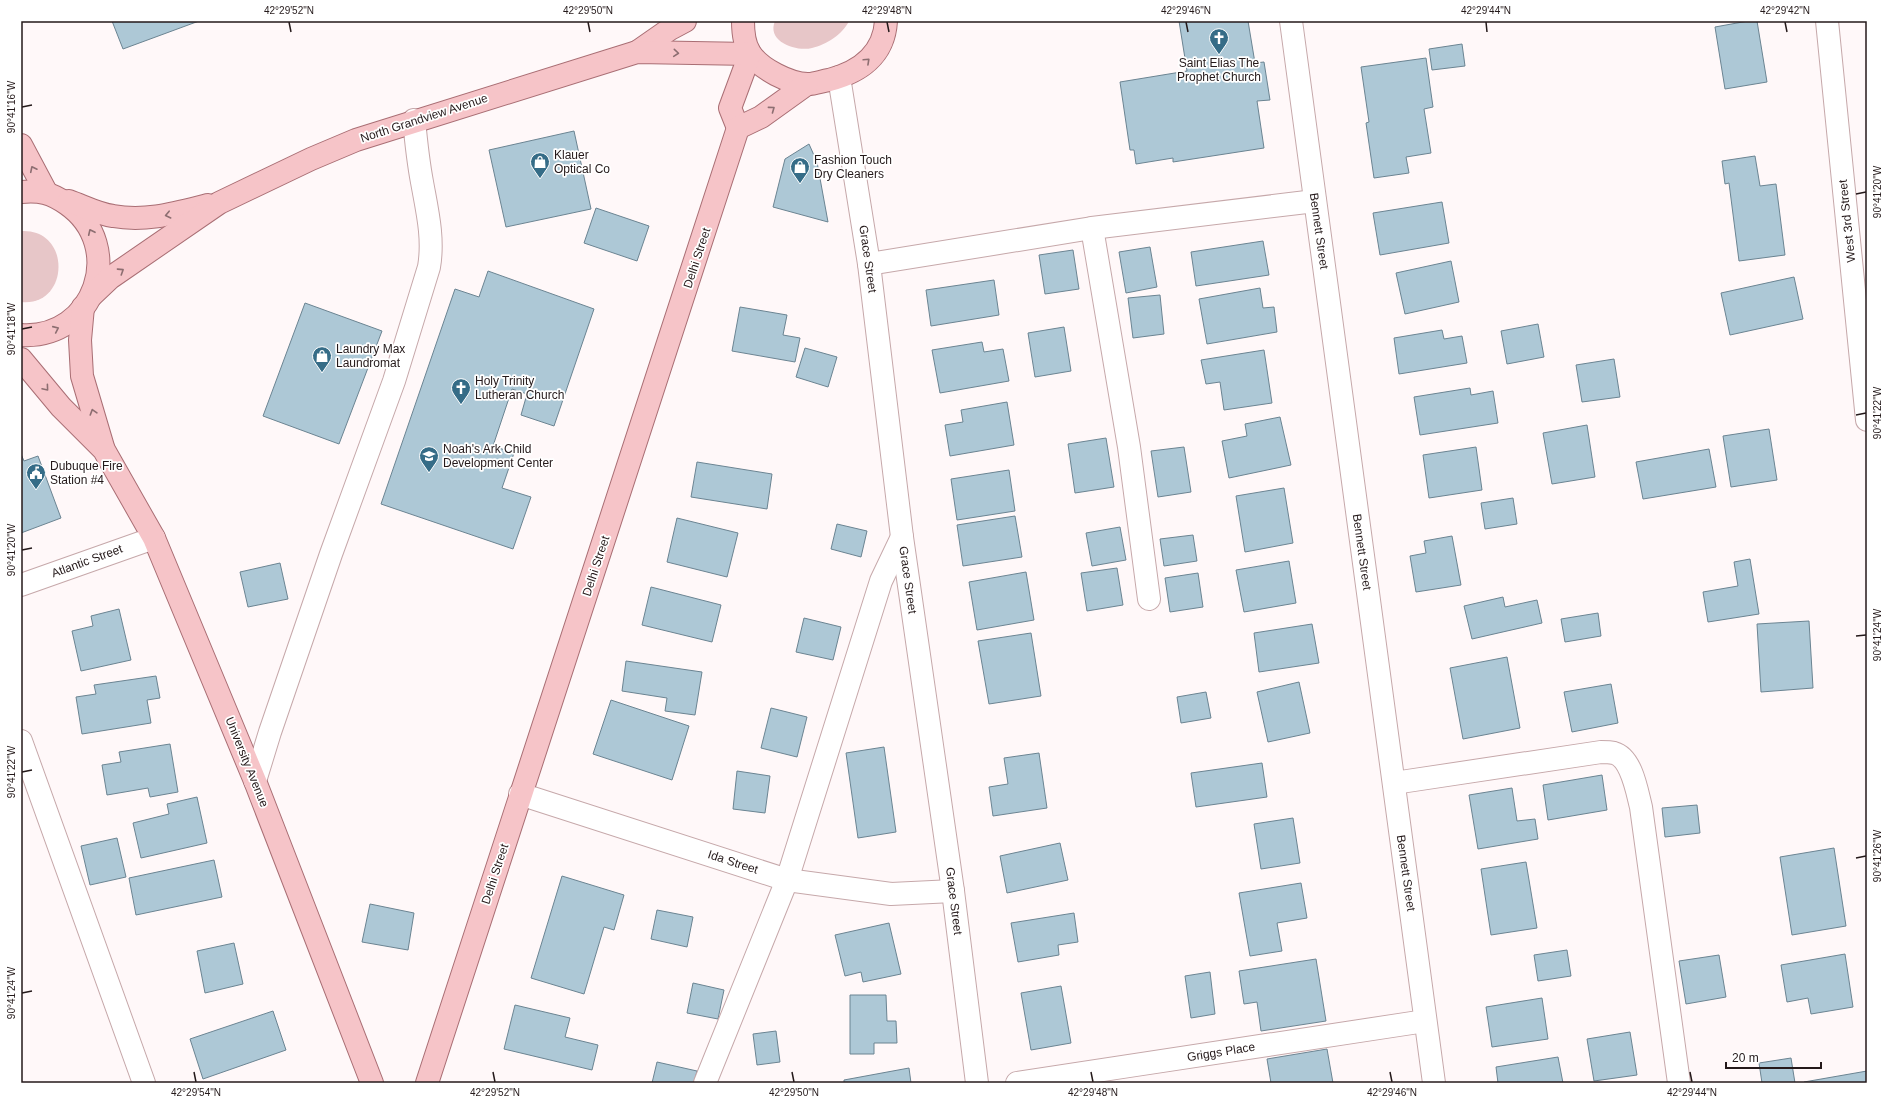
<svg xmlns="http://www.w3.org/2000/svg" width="1888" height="1104" font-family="Helvetica,sans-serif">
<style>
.green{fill:#e7c6c8}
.building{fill:#adc8d6;stroke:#6b8492}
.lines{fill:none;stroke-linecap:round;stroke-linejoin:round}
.minor-casing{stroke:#c6a8aa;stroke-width:24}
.major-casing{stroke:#a96e74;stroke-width:24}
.minor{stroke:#fff;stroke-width:22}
.major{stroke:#f6c4c8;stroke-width:22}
.oneway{stroke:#8d6e71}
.ticks{fill:none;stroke:#24191a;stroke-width:1.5}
.labels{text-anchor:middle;stroke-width:3.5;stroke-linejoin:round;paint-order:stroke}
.poi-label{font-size:12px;fill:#24191a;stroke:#fff;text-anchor:start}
.street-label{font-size:12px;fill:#24191a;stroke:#fff}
.neatline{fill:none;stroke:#24191a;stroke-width:1.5}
.ticks-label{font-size:10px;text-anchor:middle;fill:#24191a}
</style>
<rect width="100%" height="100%" fill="#fff8f9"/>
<!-- green -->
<g class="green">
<path d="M 775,21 L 849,21 C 843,34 826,45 812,48 C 797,52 766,42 775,21 Z"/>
<path d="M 21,231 C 72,228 70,307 21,302 Z"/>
</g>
<!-- building -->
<g class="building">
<polygon points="112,21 199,21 123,49"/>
<polygon points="1179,21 1248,21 1255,63 1264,62 1270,100 1257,101 1264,148 1173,162 1173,158 1136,164 1134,150 1130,150 1120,82 1187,71"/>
<polygon points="1748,21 1757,21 1767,82 1725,89 1715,27"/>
<polygon points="1462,44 1465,66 1432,70 1429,49"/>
<polygon points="1426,58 1433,107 1424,109 1431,153 1406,157 1409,173 1374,178 1366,123 1369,122 1361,67"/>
<polygon points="574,131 591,209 506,227 489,150"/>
<polygon points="809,144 817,162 828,222 773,207 785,159"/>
<polygon points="1755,156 1760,186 1776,184 1785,255 1739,261 1729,183 1725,184 1722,161"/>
<polygon points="1442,202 1449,243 1380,255 1373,213"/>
<polygon points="596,208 649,226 637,261 584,243"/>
<polygon points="1263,241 1269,275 1196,286 1191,252"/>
<polygon points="1150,247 1157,287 1126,293 1119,252"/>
<polygon points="1073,250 1079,289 1045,294 1039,255"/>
<polygon points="1451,261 1459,302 1405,314 1396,273"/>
<polygon points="488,271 594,309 554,426 521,415 527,394 512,389 493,446 514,453 502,488 531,497 513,549 381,504 455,289 479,297"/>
<polygon points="1794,277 1803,319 1730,335 1721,293"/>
<polygon points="994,280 999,315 931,326 926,290"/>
<polygon points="1260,288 1263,308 1274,307 1277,332 1207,344 1199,299"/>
<polygon points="1160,295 1164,334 1133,338 1128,298"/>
<polygon points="305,303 382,331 339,444 263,416"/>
<polygon points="740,307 787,315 783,335 800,338 795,362 732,351"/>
<polygon points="1538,324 1544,357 1507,364 1501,331"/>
<polygon points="1064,327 1071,371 1035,377 1028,333"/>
<polygon points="1442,330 1444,339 1462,336 1467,363 1399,374 1394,338"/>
<polygon points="982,342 984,352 1003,349 1009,381 940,393 932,350"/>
<polygon points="805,348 837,357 828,387 796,377"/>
<polygon points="1264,350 1272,403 1224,410 1220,382 1206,384 1201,360"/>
<polygon points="1614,359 1620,397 1582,402 1576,365"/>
<polygon points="1470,388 1471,395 1493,391 1498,423 1420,435 1414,397"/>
<polygon points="1007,402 1014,445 950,456 945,425 963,422 961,410"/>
<polygon points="1280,417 1291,465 1229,478 1222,441 1247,436 1245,424"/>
<polygon points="1587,425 1595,477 1552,484 1543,433"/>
<polygon points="1769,429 1777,480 1731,487 1723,436"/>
<polygon points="1106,438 1114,487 1075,493 1068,444"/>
<polygon points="1184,447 1191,492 1158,497 1151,451"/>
<polygon points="1476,447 1482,490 1429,498 1423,455"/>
<polygon points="1709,449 1716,487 1643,499 1636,462"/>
<polygon points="21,454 24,461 38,456 61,518 21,533"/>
<polygon points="697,462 772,474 767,509 691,497"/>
<polygon points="1009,470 1015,511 957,520 951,479"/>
<polygon points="1284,488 1293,543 1245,552 1236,496"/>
<polygon points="1513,498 1517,524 1485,529 1481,503"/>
<polygon points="1015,516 1022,557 963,566 957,525"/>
<polygon points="677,518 738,533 727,577 667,562"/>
<polygon points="837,524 867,531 861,557 831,549"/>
<polygon points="1120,527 1126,560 1092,566 1086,533"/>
<polygon points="1193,535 1197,561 1164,566 1160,539"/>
<polygon points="1452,536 1461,585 1416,592 1410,556 1426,553 1424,541"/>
<polygon points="1750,559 1759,614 1708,622 1703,592 1738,586 1734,562"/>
<polygon points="1289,561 1296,603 1244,612 1236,570"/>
<polygon points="280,563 288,599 248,607 240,572"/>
<polygon points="1117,568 1123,605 1087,611 1081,573"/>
<polygon points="1026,572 1034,620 977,630 969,582"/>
<polygon points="1198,573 1203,607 1170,612 1165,578"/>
<polygon points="651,587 721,605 712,642 642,625"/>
<polygon points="1503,597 1505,607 1537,600 1542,623 1472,639 1464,606"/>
<polygon points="119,609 131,660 81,671 72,631 93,626 91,616"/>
<polygon points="1598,613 1601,636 1565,642 1561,619"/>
<polygon points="804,618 841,627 833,660 796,652"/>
<polygon points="1809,621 1813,688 1761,692 1757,624"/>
<polygon points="1312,624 1319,663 1259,672 1254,633"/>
<polygon points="1031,633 1041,696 989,704 978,641"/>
<polygon points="1507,657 1520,728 1463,739 1450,668"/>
<polygon points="626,661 702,672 695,715 665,711 667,698 622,691"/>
<polygon points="156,676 160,698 147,700 151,723 82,734 76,697 96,694 94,685"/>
<polygon points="1299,682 1310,733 1268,742 1257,692"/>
<polygon points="1611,684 1618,723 1572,732 1564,692"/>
<polygon points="1206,692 1211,718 1181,723 1177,697"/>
<polygon points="611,700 689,726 672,780 593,754"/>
<polygon points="771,708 807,717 797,757 761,748"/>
<polygon points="170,744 178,792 150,797 148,788 107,795 102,765 121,762 119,752"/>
<polygon points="884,747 896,832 858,838 846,753"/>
<polygon points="1039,753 1047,808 993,816 989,787 1008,784 1004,758"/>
<polygon points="1262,763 1267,797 1196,807 1191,773"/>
<polygon points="737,771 770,776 765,813 733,809"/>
<polygon points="1602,775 1607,810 1548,820 1543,785"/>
<polygon points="1512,788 1517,821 1535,819 1538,839 1478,849 1469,795"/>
<polygon points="197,797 207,843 141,858 133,823 169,814 167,804"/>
<polygon points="1697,805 1700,833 1665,837 1662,808"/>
<polygon points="1293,818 1300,863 1261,869 1254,824"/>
<polygon points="117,838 126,877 90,885 81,846"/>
<polygon points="1060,843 1068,880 1007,893 1000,856"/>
<polygon points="1834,848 1846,926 1792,935 1780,857"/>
<polygon points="214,860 222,897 136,915 129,878"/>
<polygon points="1526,862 1537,928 1491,935 1481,869"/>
<polygon points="562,876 624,895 614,930 604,927 584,994 531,978"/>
<polygon points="1301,883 1307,918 1277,923 1282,951 1250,956 1239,893"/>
<polygon points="370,904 414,913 408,950 362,942"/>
<polygon points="657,910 693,917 687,947 651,939"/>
<polygon points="1074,913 1078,942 1058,945 1059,955 1018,962 1011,923"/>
<polygon points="889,923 901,974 863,982 861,972 845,976 835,935"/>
<polygon points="234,943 243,984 205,993 197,951"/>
<polygon points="1567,950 1571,976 1538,981 1534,955"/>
<polygon points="1845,954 1853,1007 1811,1014 1808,998 1787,1002 1781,965"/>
<polygon points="1719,955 1726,997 1686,1004 1679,961"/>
<polygon points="1316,959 1326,1021 1261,1031 1257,1002 1244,1004 1239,971"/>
<polygon points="1210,972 1215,1014 1191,1018 1185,976"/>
<polygon points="693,983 724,990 718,1019 687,1013"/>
<polygon points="1061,986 1071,1043 1031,1050 1021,993"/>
<polygon points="850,995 886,995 887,1021 896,1021 897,1043 874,1043 874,1054 850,1054"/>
<polygon points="1542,998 1548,1039 1492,1047 1486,1007"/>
<polygon points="515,1005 570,1018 565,1037 598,1045 592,1070 504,1049"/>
<polygon points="273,1011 286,1050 203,1079 190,1039"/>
<polygon points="776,1031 780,1062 757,1065 753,1034"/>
<polygon points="1630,1032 1637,1075 1594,1081 1587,1039"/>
<polygon points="1327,1049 1333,1083 1271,1083 1267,1059"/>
<polygon points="1558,1057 1563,1083 1498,1083 1496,1067"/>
<polygon points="1791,1058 1795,1083 1762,1083 1759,1063"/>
<polygon points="657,1062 697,1071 694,1083 652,1083"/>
<polygon points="909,1068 911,1083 844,1083 844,1080"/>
<polygon points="1867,1071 1867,1083 1804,1083 1804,1082"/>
</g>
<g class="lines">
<!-- minor casing -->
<g class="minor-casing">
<g id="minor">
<polyline points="1291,21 1434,1083"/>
<polyline points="1827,21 1867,420"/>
<polyline points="839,77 869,264 902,537 953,891 977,1083"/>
<polyline points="1092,228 1129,447 1149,599"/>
<polyline points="869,264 1092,228 1315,201"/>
<polyline points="21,585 154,538"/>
<polyline points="21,741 144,1083"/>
<path d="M 255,781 L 270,732 L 331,554 L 394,381 L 429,267 C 434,238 427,210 422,182 C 418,161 416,141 414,120"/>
<path d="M 1394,783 L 1601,752 C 1605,752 1610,752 1614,753 C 1632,758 1637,792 1641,807 L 1679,1083"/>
<polyline points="520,794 787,880 891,894 953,891"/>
<polyline points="705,1083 787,880 881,581 902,537"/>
<polyline points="1017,1083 1425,1021"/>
</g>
</g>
<!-- major casing -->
<g class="major-casing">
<g id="major">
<path d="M 743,21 C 743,31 744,44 750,53 C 760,69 790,84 808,84 C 815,84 822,81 829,80 C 860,72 884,55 886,21"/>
<polyline points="637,52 670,29 685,21"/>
<polyline points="738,128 730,108 750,54"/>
<polyline points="21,145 46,192"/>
<path d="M 21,192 C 40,190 51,193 67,204 C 127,246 95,340 21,335"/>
<path d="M 69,201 C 83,206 98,214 113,216 C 146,222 176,213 208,205"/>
<polyline points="91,296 110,278 219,203 311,159 356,140 637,52 750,54"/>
<polyline points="83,307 80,340 82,376 103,447"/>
<polyline points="21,359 61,407 104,450 154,538 255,781 372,1083"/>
<polyline points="427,1083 738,128 761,117 807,84"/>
</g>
</g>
<!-- minor -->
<use href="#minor" class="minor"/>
<!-- major -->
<use href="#major" class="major"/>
</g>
<!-- one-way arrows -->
<defs><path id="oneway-chevron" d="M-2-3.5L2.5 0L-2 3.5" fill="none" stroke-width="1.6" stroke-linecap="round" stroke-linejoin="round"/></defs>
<g class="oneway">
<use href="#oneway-chevron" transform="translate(676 53) rotate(5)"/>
<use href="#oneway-chevron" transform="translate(867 61) rotate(-43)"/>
<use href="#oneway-chevron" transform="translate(772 109) rotate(-36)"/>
<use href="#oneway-chevron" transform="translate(33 169) rotate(-116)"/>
<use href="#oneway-chevron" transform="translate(168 215) rotate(167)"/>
<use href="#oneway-chevron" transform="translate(91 232) rotate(-115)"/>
<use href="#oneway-chevron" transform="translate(121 271) rotate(-33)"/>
<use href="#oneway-chevron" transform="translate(56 329) rotate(-24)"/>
<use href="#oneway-chevron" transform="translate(46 388) rotate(50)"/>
<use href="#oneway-chevron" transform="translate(93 412) rotate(-107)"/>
</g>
<!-- ticks -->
<path class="ticks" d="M 289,22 L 291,32M 588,22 L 590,32M 887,22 L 889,32M 1186,22 L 1188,32M 1486,22 L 1487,32M 1785,22 L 1787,32M 22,107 L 32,105M 1856,194 L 1866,192M 22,329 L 32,327M 1856,415 L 1866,413M 22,550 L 32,548M 1856,636 L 1866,635M 22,772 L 32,770M 1856,858 L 1866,856M 22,993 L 32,991M 194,1072 L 196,1082M 493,1072 L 495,1082M 792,1072 L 794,1082M 1091,1072 L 1093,1082M 1390,1072 L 1392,1082M 1690,1072 L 1692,1082"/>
<!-- icons -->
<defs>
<g id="church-pin" transform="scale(1)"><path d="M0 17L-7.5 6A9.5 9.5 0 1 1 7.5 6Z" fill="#356c87" stroke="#fff"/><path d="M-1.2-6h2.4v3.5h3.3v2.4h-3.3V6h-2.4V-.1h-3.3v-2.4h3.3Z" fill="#fff"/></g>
<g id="shop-pin" transform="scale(1)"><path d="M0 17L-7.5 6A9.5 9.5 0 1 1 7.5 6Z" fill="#356c87" stroke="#fff"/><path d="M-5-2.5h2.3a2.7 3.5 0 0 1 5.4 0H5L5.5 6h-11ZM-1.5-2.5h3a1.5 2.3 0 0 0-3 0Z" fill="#fff"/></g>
<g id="school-pin" transform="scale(1)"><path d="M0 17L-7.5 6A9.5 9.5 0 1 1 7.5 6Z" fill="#356c87" stroke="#fff"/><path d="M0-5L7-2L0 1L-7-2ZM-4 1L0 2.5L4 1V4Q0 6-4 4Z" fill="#fff"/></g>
<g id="civic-pin" transform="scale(1)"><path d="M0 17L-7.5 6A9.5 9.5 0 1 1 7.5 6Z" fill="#356c87" stroke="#fff"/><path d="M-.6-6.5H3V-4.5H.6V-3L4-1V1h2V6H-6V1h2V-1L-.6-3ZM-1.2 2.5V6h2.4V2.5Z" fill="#fff"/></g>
</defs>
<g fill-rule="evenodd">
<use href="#church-pin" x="1219" y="38"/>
<use href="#shop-pin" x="540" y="162"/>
<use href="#shop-pin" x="800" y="167"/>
<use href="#shop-pin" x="322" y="356"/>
<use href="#church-pin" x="461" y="388"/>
<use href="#school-pin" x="429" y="456"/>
<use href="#civic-pin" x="36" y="473"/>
</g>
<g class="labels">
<!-- poi labels -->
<g class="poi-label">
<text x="1219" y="67" text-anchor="middle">Saint Elias The<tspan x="1219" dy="14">Prophet Church</tspan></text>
<text x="554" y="159">Klauer<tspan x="554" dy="14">Optical Co</tspan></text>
<text x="814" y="164">Fashion Touch<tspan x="814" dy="14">Dry Cleaners</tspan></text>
<text x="336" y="353">Laundry Max<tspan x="336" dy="14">Laundromat</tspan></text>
<text x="475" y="385">Holy Trinity<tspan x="475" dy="14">Lutheran Church</tspan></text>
<text x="443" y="453">Noah's Ark Child<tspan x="443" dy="14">Development Center</tspan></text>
<text x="50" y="470">Dubuque Fire<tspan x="50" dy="14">Station #4</tspan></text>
</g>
<!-- street labels -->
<g class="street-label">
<text transform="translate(424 118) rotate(-18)" y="4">North Grandview Avenue</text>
<text transform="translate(1847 221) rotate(-96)" y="4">West 3rd Street</text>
<text transform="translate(1319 231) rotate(82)" y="4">Bennett Street</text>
<text transform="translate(697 258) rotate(-72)" y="4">Delhi Street</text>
<text transform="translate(868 259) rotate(82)" y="4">Grace Street</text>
<text transform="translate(1362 552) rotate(82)" y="4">Bennett Street</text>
<text transform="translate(87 561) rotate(-20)" y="4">Atlantic Street</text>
<text transform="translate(596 566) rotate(-72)" y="4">Delhi Street</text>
<text transform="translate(908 580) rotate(82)" y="4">Grace Street</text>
<text transform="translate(247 762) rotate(68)" y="4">University Avenue</text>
<text transform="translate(733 862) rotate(18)" y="4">Ida Street</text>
<text transform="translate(1406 873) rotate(82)" y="4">Bennett Street</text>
<text transform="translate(495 874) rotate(-72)" y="4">Delhi Street</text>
<text transform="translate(954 901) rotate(83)" y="4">Grace Street</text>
<text transform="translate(1221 1052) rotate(-9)" y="4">Griggs Place</text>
</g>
</g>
<!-- border -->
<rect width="1888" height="1104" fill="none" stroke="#ffffff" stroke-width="44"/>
<!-- scale -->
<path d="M1726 1062v6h95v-6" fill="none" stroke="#24191a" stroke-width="2"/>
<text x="1732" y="1062" font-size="12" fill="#24191a" stroke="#ffffff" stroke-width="3" paint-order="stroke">20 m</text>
<rect x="22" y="22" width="1844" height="1060" class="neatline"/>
<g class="ticks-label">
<text x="289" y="14">42°29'52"N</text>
<text x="588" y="14">42°29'50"N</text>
<text x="887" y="14">42°29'48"N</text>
<text x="1186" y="14">42°29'46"N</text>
<text x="1486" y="14">42°29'44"N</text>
<text x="1785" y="14">42°29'42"N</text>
<text transform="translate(11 107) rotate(-90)" y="4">90°41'16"W</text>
<text transform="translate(1877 192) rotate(-90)" y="4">90°41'20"W</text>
<text transform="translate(11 329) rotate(-90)" y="4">90°41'18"W</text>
<text transform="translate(1877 413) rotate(-90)" y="4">90°41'22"W</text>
<text transform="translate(11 550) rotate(-90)" y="4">90°41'20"W</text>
<text transform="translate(1877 635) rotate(-90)" y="4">90°41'24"W</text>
<text transform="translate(11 772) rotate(-90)" y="4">90°41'22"W</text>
<text transform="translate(1877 856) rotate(-90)" y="4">90°41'26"W</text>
<text transform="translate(11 993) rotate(-90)" y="4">90°41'24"W</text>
<text x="196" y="1096">42°29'54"N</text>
<text x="495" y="1096">42°29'52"N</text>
<text x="794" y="1096">42°29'50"N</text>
<text x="1093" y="1096">42°29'48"N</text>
<text x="1392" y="1096">42°29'46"N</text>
<text x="1692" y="1096">42°29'44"N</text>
</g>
</svg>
